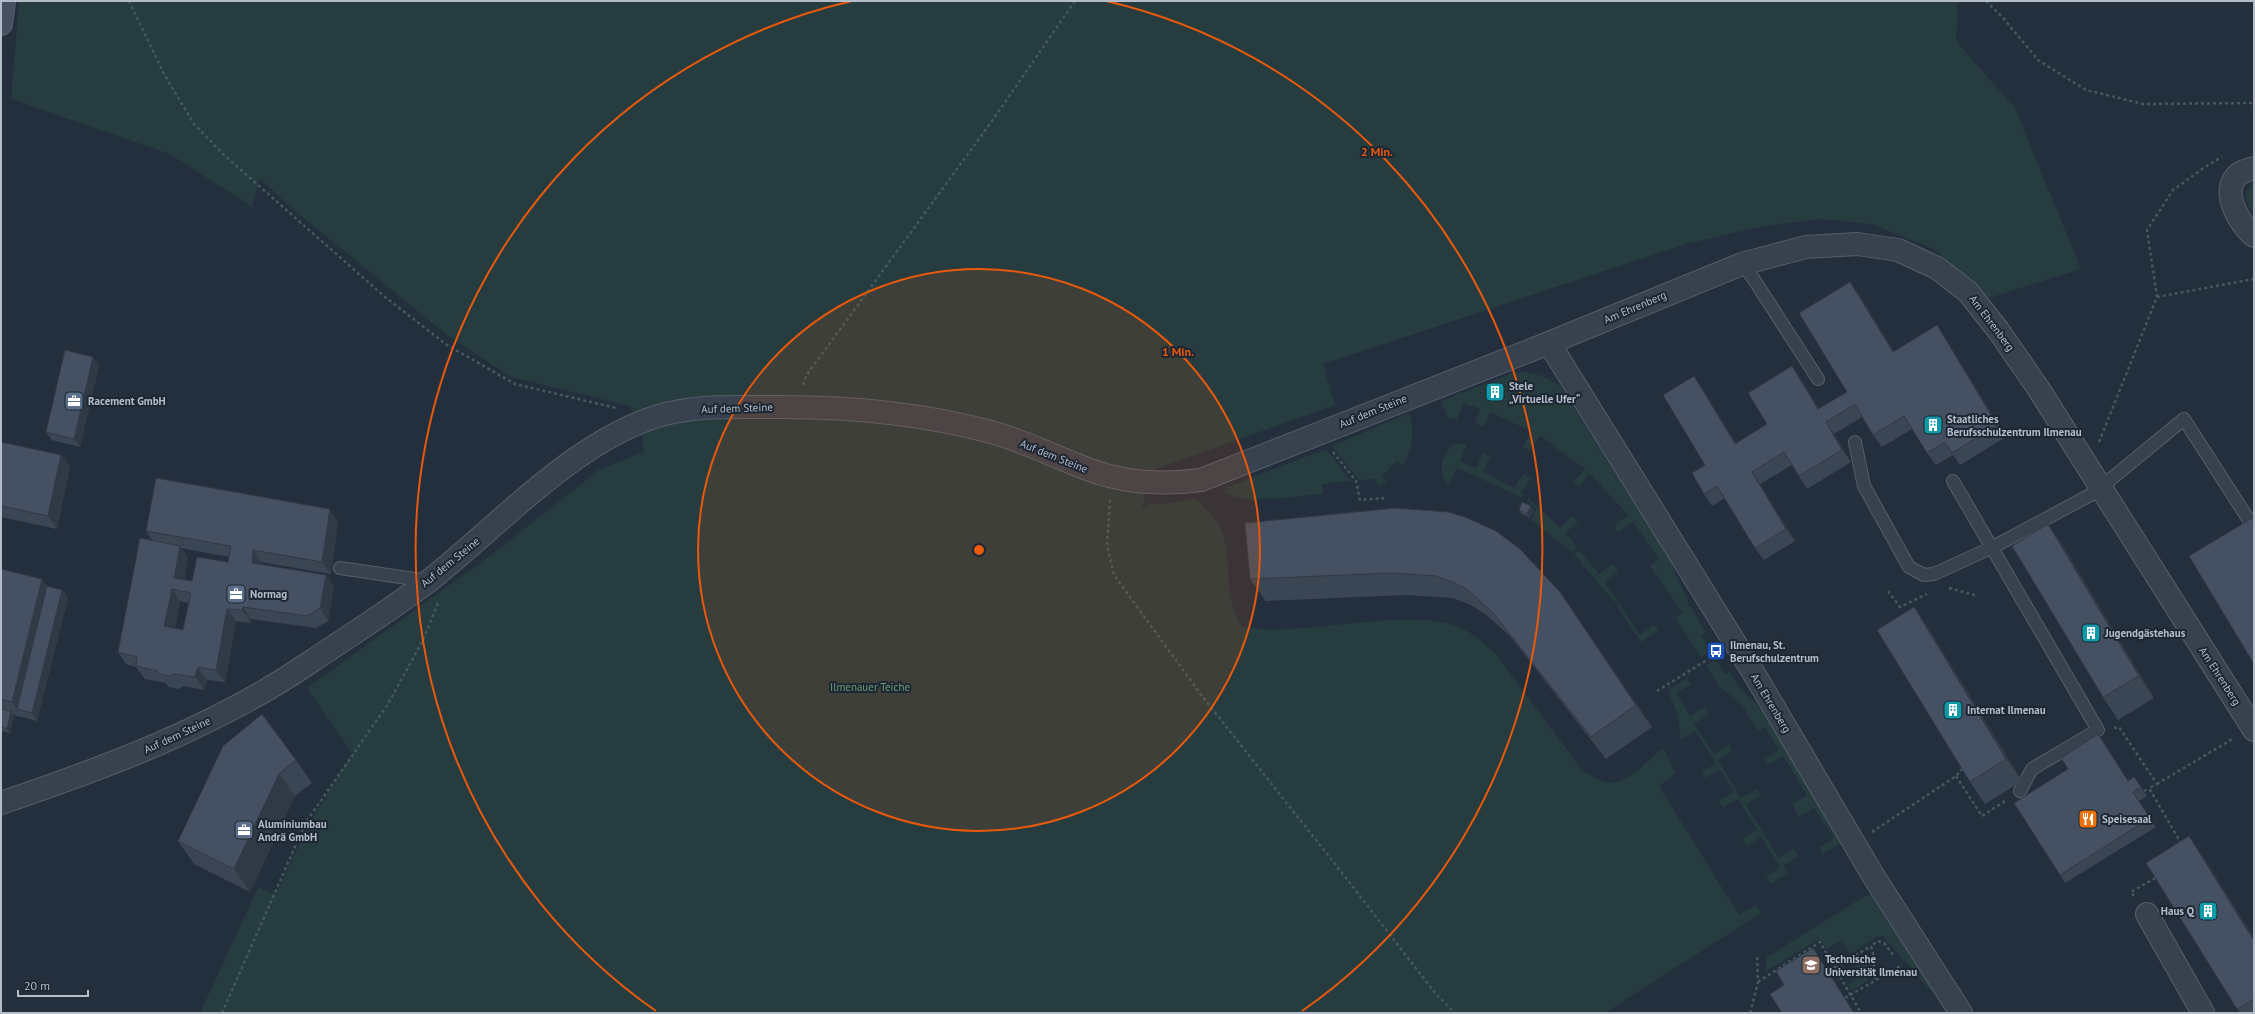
<svg xmlns="http://www.w3.org/2000/svg" width="2255" height="1014" font-family="'PT Sans',sans-serif">
<style>
.green{fill:#263c3f}
.lines{fill:none;stroke-linecap:round;stroke-linejoin:round}
.lane-casing{stroke:#565f6c;stroke-width:14}
.street-casing{stroke:#565f6c;stroke-width:24}
.secondary-casing{stroke:#565f6c;stroke-width:24}
.path{stroke:#44595c;stroke-width:2.5;stroke-dasharray:3 3;stroke-linecap:butt}
.lane{stroke:#38414e;stroke-width:12}
.street{stroke:#38414e;stroke-width:22}
.secondary{stroke:#465061;stroke-width:22}
.wall{fill:#3b4654;fill-rule:evenodd}
.shaded-wall{fill:#303945}
.building{fill:#455162;stroke:#303945;fill-rule:evenodd}
.ring{fill:none;stroke:#e8590c;stroke-width:2}
.labels{text-anchor:middle;stroke-width:4;stroke-linejoin:round;paint-order:stroke}
.street-label{font-size:11px;fill:#b4bcc9;stroke:#1d2633}
.poi-label{font-size:11px;font-weight:bold;fill:#b4bcc9;stroke:#1d2633;text-anchor:start}
.park-label{font-size:11px;fill:#6b9a76;stroke:#1d2633}
.centre{fill:#e8590c;stroke:#1d2633;stroke-width:2}
.ring-label{font-size:12px;text-anchor:middle;font-weight:bold;fill:#e8590c;stroke:#1d2633;stroke-width:4;stroke-linejoin:round;paint-order:stroke}
</style>
<rect width="100%" height="100%" fill="#242f3e"/>
<!-- green -->
<g class="green">
<path d="M 19,1 L 1958,1 L 1956,41 L 2015,108 L 2081,269 L 1989,298 L 1934,249 L 1872,224 L 1819,219 L 1759,227 L 1686,244 L 1323,364 L 1335,405 L 1155,469 L 1142,506 L 1144,509 L 1149,504 L 1165,504 L 1195,498 C 1204,507 1215,517 1221,529 C 1234,560 1221,600 1243,627 C 1300,635 1357,618 1414,620 C 1429,620 1446,621 1459,627 C 1473,633 1485,644 1496,654 L 1582,770 C 1592,776 1606,785 1617,782 C 1634,777 1650,758 1663,748 L 1676,773 L 1659,786 L 1739,915 L 1756,905 L 1761,913 L 1605,1013 L 200,1013 L 258,888 L 276,894 L 309,824 L 352,753 L 307,688 L 494,553 L 599,470 L 644,451 L 641,427 L 630,406 L 511,377 L 447,335 L 289,206 L 260,178 L 252,207 L 170,154 L 11,99 Z"/>
<path d="M 2254,183 L 2254,212 C 2243,204 2243,190 2254,183 Z"/>
<path d="M 1524,372 C 1539,374 1549,378 1561,387 L 1630,497 L 1633,495 L 1664,548 L 1690,606 L 1706,633 L 1701,636 L 1711,651 L 1701,657 L 1675,618 L 1683,613 L 1650,566 L 1659,559 L 1633,522 L 1618,532 L 1614,526 L 1628,515 L 1590,474 L 1578,487 L 1573,482 L 1585,469 L 1540,436 L 1530,451 L 1523,447 L 1531,431 L 1490,412 L 1484,427 L 1475,423 L 1480,409 L 1463,403 L 1457,419 L 1447,417 L 1441,401 L 1510,374 Z"/>
<path d="M 1409,413 C 1416,432 1412,449 1403,466 L 1397,461 L 1382,476 L 1387,482 L 1377,486 L 1376,479 L 1359,480 L 1332,446 Z"/>
<path d="M 1456,443 L 1467,445 L 1460,461 L 1476,468 L 1483,453 L 1491,456 L 1483,472 L 1514,488 L 1524,474 L 1531,479 L 1521,493 L 1524,495 L 1523,498 L 1457,468 L 1449,485 C 1435,475 1443,450 1456,443 Z"/>
<path d="M 1326,449 L 1351,481 L 1322,484 L 1323,494 C 1300,495 1241,507 1224,491 L 1225,488 L 1230,486 Z"/>
<polygon points="1529,498 1560,528 1573,516 1578,522 1565,533 1577,547 1572,552 1531,520 1536,509 1527,501"/>
<polygon points="1579,550 1599,574 1613,563 1618,571 1604,582 1617,600 1614,602 1574,554"/>
<polygon points="1619,603 1640,635 1654,625 1658,631 1641,642 1616,605"/>
<polygon points="1716,660 1725,675 1730,672 1738,687 1769,717 1842,842 1823,854 1819,848 1834,838 1814,808 1799,817 1792,804 1807,795 1783,756 1768,765 1765,759 1779,750 1765,727 1758,731 1742,705 1719,686 1706,666"/>
<polygon points="1687,678 1691,684 1676,693 1690,716 1705,707 1709,714 1694,724 1714,754 1729,744 1733,750 1718,760 1741,798 1756,789 1761,795 1746,805 1779,858 1794,849 1798,856 1783,866 1788,873 1771,884 1766,877 1780,867 1761,837 1746,846 1742,839 1757,829 1738,799 1723,808 1719,801 1734,792 1720,769 1705,778 1702,772 1716,763 1695,731 1681,740 1677,712 1668,692 1671,688"/>
<polygon points="1872,894 1880,898 1938,991 1930,990 1883,936 1878,936 1850,954 1842,940 1827,949 1819,939 1765,972 1767,957 1865,896"/>
<path d="M 1864,955 L 1868,955 C 1872,958 1871,961 1872,966 C 1872,981 1863,984 1852,991 L 1847,985 L 1862,975 L 1855,962 Z"/>
</g>
<g class="lines">
<!-- lane casing -->
<g class="lane-casing">
<g id="lane">
<polyline points="1742,264 1753,278 1818,379"/>
<polyline points="1855,442 1864,486 1909,567 1924,575 1934,574 1993,547 2094,493 2184,419 2254,528"/>
<polyline points="1953,481 2098,730 2032,769 2020,791"/>
<polyline points="340,568 428,581"/>
</g>
</g>
<!-- street casing -->
<g class="street-casing">
<g id="street">
<path d="M 2254,168 C 2247,170 2239,172 2235,178 C 2222,196 2241,225 2254,236"/>
<polyline points="1549,343 1753,672 1874,877 1961,1013"/>
<path d="M 1,803 C 107,767 215,727 309,663 C 349,636 391,610 430,580 C 500,525 589,425 680,411 C 709,406 738,407 767,407 C 842,406 917,412 991,432 C 1025,441 1057,458 1090,470 C 1125,483 1164,485 1201,480 L 1549,343 L 1742,264 L 1806,247 L 1857,244 L 1898,250 L 1937,268 L 1968,292 L 1998,330 L 2038,388 L 2254,730"/>
<polyline points="2147,914 2203,1013"/>
</g>
</g>
<!-- secondary casing -->
<g class="secondary-casing">
<polyline id="secondary" points="1,24 4,1"/>
</g>
<!-- path -->
<g class="path">
<polyline points="129,1 164,74 194,124 224,155 385,297 447,345 515,384 616,408"/>
<polyline points="1986,1 2004,19 2038,60 2086,90 2143,104 2254,103"/>
<polyline points="2157,297 2254,279"/>
<polyline points="803,385 806,376 992,121 1075,1"/>
<polyline points="2099,442 2157,297 2147,230 2173,190 2205,167 2222,157"/>
<polyline points="1333,452 1356,481 1360,500 1384,498"/>
<polyline points="1110,500 1107,545 1114,575 1202,696 1350,883 1435,993 1455,1013"/>
<polyline points="1949,588 1978,596"/>
<polyline points="1888,591 1900,607 1927,594"/>
<polyline points="1657,691 1715,655"/>
<polyline points="2114,728 2119,727 2157,784 2149,788 2181,843"/>
<polyline points="1956,776 1982,816 2005,801"/>
<polyline points="2157,784 2234,738"/>
<polyline points="2144,791 2149,788"/>
<polyline points="1872,832 1956,776 1963,768"/>
<polyline points="2134,896 2131,892 2157,877"/>
<polyline points="1835,968 1871,946"/>
<polyline points="1875,979 1873,953 1871,946 1878,941 1884,943 1895,957"/>
<polyline points="1758,982 1820,942 1861,1013"/>
<polyline points="1845,998 1902,965"/>
<polyline points="222,1013 306,822 388,704 423,640 438,603"/>
<polyline points="1750,1013 1758,982 1757,954"/>
</g>
<!-- lane -->
<use href="#lane" class="lane"/>
<!-- street -->
<use href="#street" class="street"/>
<!-- secondary -->
<use href="#secondary" class="secondary"/>
</g>
<!-- wall -->
<g class="wall">
<polygon points="1859,294 1894,352 1937,325 1945,338 2006,437 1960,465 1953,455 1936,465 1927,453 1912,429 1882,447 1873,435 1862,417 1834,434 1851,462 1807,489 1792,465 1760,484 1795,541 1764,560 1755,548 1725,498 1712,506 1704,494 1705,465 1694,376 1702,388 1736,443 1767,424 1792,366 1800,378 1819,409 1847,392"/>
<polygon points="99,365 80,447 52,440 46,432"/>
<polygon points="1490,390 1497,391 1496,395 1493,394"/>
<polygon points="1,442 61,455 70,467 57,529 1,517"/>
<polygon points="1519,510 1534,511 1530,518 1522,514"/>
<path d="M 338,522 L 331,574 L 261,562 L 261,565 L 326,575 L 334,587 L 328,621 L 316,628 L 251,619 L 251,623 L 236,621 L 225,682 L 207,680 L 204,690 L 183,686 L 179,689 L 168,687 L 166,683 L 145,679 L 136,667 L 126,664 L 118,652 L 152,540 L 146,531 ZM 181,548 L 229,557 L 228,562 L 192,581 L 184,580 L 188,558 ZM 180,601 L 188,603 L 183,630 L 175,629 Z"/>
<polygon points="1245,523 1560,592 1652,727 1606,759 1510,636 1484,613 1469,604 1452,598 1407,595 1266,601 1250,579"/>
<polygon points="2064,547 2154,698 2118,720 2103,697"/>
<polygon points="1,569 47,586 62,590 68,598 37,721 14,715 10,733 1,731"/>
<polygon points="1914,607 1929,629 2022,781 1985,804 1970,782"/>
<polygon points="2104,743 2128,781 2134,777 2147,796 2139,801 2156,827 2065,883 2060,875 2068,769"/>
<polygon points="296,760 312,783 295,796 250,892 194,864 178,841"/>
<polygon points="2204,858 2254,938 2254,1013 2240,1013 2237,1009"/>
</g>
<!-- shaded-wall -->
<g class="shaded-wall">
<polygon points="1850,282 1859,294 1902,365 1893,352"/>
<polygon points="1937,325 1945,338 2006,437 1997,425"/>
<polygon points="93,357 99,365 80,447 74,439"/>
<polygon points="1792,366 1800,378 1827,422 1818,409"/>
<polygon points="1694,376 1702,388 1744,456 1735,444"/>
<polygon points="1494,387 1497,391 1496,395 1493,390"/>
<polygon points="1826,422 1834,434 1851,462 1842,450"/>
<polygon points="61,455 70,467 57,529 48,516"/>
<polygon points="1752,472 1760,484 1795,541 1786,529"/>
<polygon points="1531,506 1534,511 1530,518 1527,514"/>
<polygon points="330,509 338,522 331,574 322,562"/>
<polygon points="2048,524 2064,547 2154,698 2139,676"/>
<polygon points="180,546 188,558 183,590 174,578"/>
<polygon points="253,550 261,562 260,576 252,563"/>
<polygon points="326,575 334,587 328,621 320,608"/>
<polygon points="42,579 53,595 17,709 12,702"/>
<polygon points="172,589 180,601 173,639 164,626"/>
<polygon points="62,590 68,598 37,721 32,713"/>
<polygon points="1560,592 1576,615 1652,727 1636,705"/>
<polygon points="243,607 251,619 251,623 242,610"/>
<polygon points="1914,607 1929,629 2022,781 2006,759"/>
<polygon points="227,609 236,621 225,682 216,670"/>
<polygon points="198,667 207,680 204,690 195,677"/>
<polygon points="11,711 14,715 10,733 7,729"/>
<polygon points="2098,734 2104,743 2134,790 2128,781"/>
<polygon points="279,774 295,796 250,892 234,869"/>
<polygon points="2189,836 2204,858 2254,938 2254,941"/>
</g>
<!-- building -->
<g class="building">
<polygon points="1850,282 1893,352 1937,325 1997,425 1952,453 1945,442 1927,453 1904,416 1873,435 1855,404 1826,422 1842,450 1799,476 1784,452 1752,472 1786,529 1755,548 1717,486 1704,494 1692,473 1705,465 1663,395 1694,376 1735,444 1767,424 1748,393 1792,366 1818,409 1847,392 1799,313"/>
<polygon points="65,350 93,357 74,439 46,432"/>
<polygon points="1491,386 1494,387 1493,390 1490,390"/>
<polygon points="1,442 61,455 48,516 1,506"/>
<path d="M 156,478 L 330,509 L 322,562 L 253,550 L 252,563 L 326,575 L 320,608 L 307,616 L 243,607 L 242,610 L 227,609 L 216,670 L 198,667 L 195,677 L 175,674 L 170,676 L 160,674 L 157,671 L 136,666 L 137,657 L 118,652 L 140,538 L 180,546 L 174,578 L 192,581 L 197,557 L 228,562 L 231,546 L 146,531 ZM 172,589 L 191,593 L 183,630 L 164,626 Z"/>
<polygon points="1522,502 1531,506 1527,514 1519,510"/>
<polygon points="1396,508 1448,512 1465,517 1496,531 1520,549 1560,592 1636,705 1591,737 1494,614 1468,590 1453,582 1436,576 1391,573 1250,579 1245,523"/>
<polygon points="2254,517 2254,664 2189,556"/>
<polygon points="2048,524 2139,676 2103,697 2012,546"/>
<polygon points="1,569 42,579 12,702 1,699"/>
<polygon points="47,586 62,590 32,713 17,709"/>
<polygon points="1914,607 2006,759 1970,782 1877,630"/>
<polygon points="1,709 11,711 7,729 1,727"/>
<polygon points="262,714 296,760 279,774 234,869 178,841 223,746"/>
<polygon points="2098,734 2128,781 2134,777 2141,787 2133,792 2150,818 2060,875 2014,803 2068,769 2061,758"/>
<polygon points="2189,836 2254,941 2254,999 2237,1009 2146,863"/>
<polygon points="1813,948 1854,1013 1782,1013 1770,994 1784,985 1776,971"/>
</g>
<!-- distance rings -->
<circle cx="979" cy="550" r="281" fill="#e8590c" fill-opacity=".12"/>
<g class="ring">
<circle cx="979" cy="550" r="281"/>
<path d="M656 1011A563 563 0 0 1 852 1M1106 1A563 563 0 0 1 1302 1011"/>
</g>
<!-- icons -->
<defs>
<g id="building-square" transform="scale(1)"><rect x="-9" y="-9" width="18" height="18" rx="4" fill="#0f9aa8" stroke="#1d2633"/><path d="M-4-6H4V6H1V3H-1V6H-4ZM-2.5-4.3h1.7v1.8h-1.7ZM.8-4.3h1.7v1.8H.8ZM-2.5-1h1.7V.8h-1.7ZM.8-1h1.7V.8H.8Z" fill="#fff"/></g>
<g id="office-square" transform="scale(1)"><rect x="-9" y="-9" width="18" height="18" rx="4" fill="#5c6f8a" stroke="#1d2633"/><path d="M-6-3h4V-5.5h4V-3h4V5H-6ZM-1-4.5V-3h2v-1.5ZM-6 0V1H6V0Z" fill="#fff"/></g>
<g id="bus-square" transform="scale(1)"><rect x="-9" y="-9" width="18" height="18" rx="4" fill="#1a4fb4" stroke="#1d2633"/><path d="M-5-6H5V4H4V6H2V4H-2V6H-4V4H-5ZM-3.5-4V0h7V-4ZM-3.5 1.2v1.5H-2V1.2ZM2 1.2v1.5H3.5V1.2Z" fill="#fff"/></g>
<g id="restaurant-square" transform="scale(1)"><rect x="-9" y="-9" width="18" height="18" rx="4" fill="#e8710a" stroke="#1d2633"/><path d="M-5-6h1v4h1v-4h1v4h1v-4h1v5L-1.5 .5V6h-2V.5L-5-1ZM5-6V6H3V1.5H1.5Q1.5-4 5-6Z" fill="#fff"/></g>
<g id="university-square" transform="scale(1)"><rect x="-9" y="-9" width="18" height="18" rx="4" fill="#8d6e63" stroke="#1d2633"/><path d="M0-5L7-2L0 1L-7-2ZM-4 1L0 2.5L4 1V4Q0 6-4 4Z" fill="#fff"/></g>
</defs>
<g fill-rule="evenodd">
<use href="#building-square" x="1495" y="392"/>
<use href="#office-square" x="74" y="401"/>
<use href="#building-square" x="1933" y="425"/>
<use href="#office-square" x="236" y="594"/>
<use href="#building-square" x="2091" y="633"/>
<use href="#bus-square" x="1716" y="651"/>
<use href="#building-square" x="1953" y="710"/>
<use href="#restaurant-square" x="2088" y="819"/>
<use href="#office-square" x="244" y="830"/>
<use href="#building-square" x="2208" y="911"/>
<use href="#university-square" x="1811" y="965"/>
</g>
<g class="labels">
<!-- street labels -->
<g class="street-label">
<text transform="translate(1635 307) rotate(-23)" y="4">Am Ehrenberg</text>
<text transform="translate(1992 323) rotate(53)" y="4">Am Ehrenberg</text>
<text transform="translate(737 408) rotate(-2)" y="4">Auf dem Steine</text>
<text transform="translate(1373 411) rotate(-22)" y="4">Auf dem Steine</text>
<text transform="translate(1054 456) rotate(22)" y="4">Auf dem Steine</text>
<text transform="translate(450 562) rotate(-39)" y="4">Auf dem Steine</text>
<text transform="translate(2220 676) rotate(57)" y="4">Am Ehrenberg</text>
<text transform="translate(1771 703) rotate(59)" y="4">Am Ehrenberg</text>
<text transform="translate(177 735) rotate(-25)" y="4">Auf dem Steine</text>
</g>
<!-- poi labels -->
<g class="poi-label">
<text x="1509" y="390">Stele<tspan x="1509" dy="13">„Virtuelle Ufer“</tspan></text>
<text x="88" y="405">Racement GmbH</text>
<text x="1947" y="423">Staatliches<tspan x="1947" dy="13">Berufsschulzentrum Ilmenau</tspan></text>
<text x="250" y="598">Normag</text>
<text x="2105" y="637">Jugendgästehaus</text>
<text x="1730" y="649">Ilmenau, St.<tspan x="1730" dy="13">Berufschulzentrum</tspan></text>
<text x="1967" y="714">Internat Ilmenau</text>
<text x="2102" y="823">Speisesaal</text>
<text x="258" y="828">Aluminiumbau<tspan x="258" dy="13">Andrä GmbH</tspan></text>
<text x="2194" y="915" text-anchor="end">Haus Q</text>
<text x="1825" y="963">Technische<tspan x="1825" dy="13">Universität Ilmenau</tspan></text>
</g>
<!-- park labels -->
<g class="park-label">
<text x="870" y="691">Ilmenauer Teiche</text>
</g>
</g>
<circle cx="979" cy="550" r="6" class="centre"/>
<g class="ring-label">
<text x="1377" y="156">2 Min.</text>
<text x="1178" y="356">1 Min.</text>
</g>
<!-- border -->
<rect width="2255" height="1014" fill="none" stroke="#b4bcc9" stroke-width="4"/>
<!-- scale -->
<path d="M18 990v6h70v-6" fill="none" stroke="#b4bcc9" stroke-width="2"/>
<text x="24" y="990" font-size="12" fill="#b4bcc9" stroke="#1d2633" stroke-width="3" paint-order="stroke">20 m</text>
</svg>
